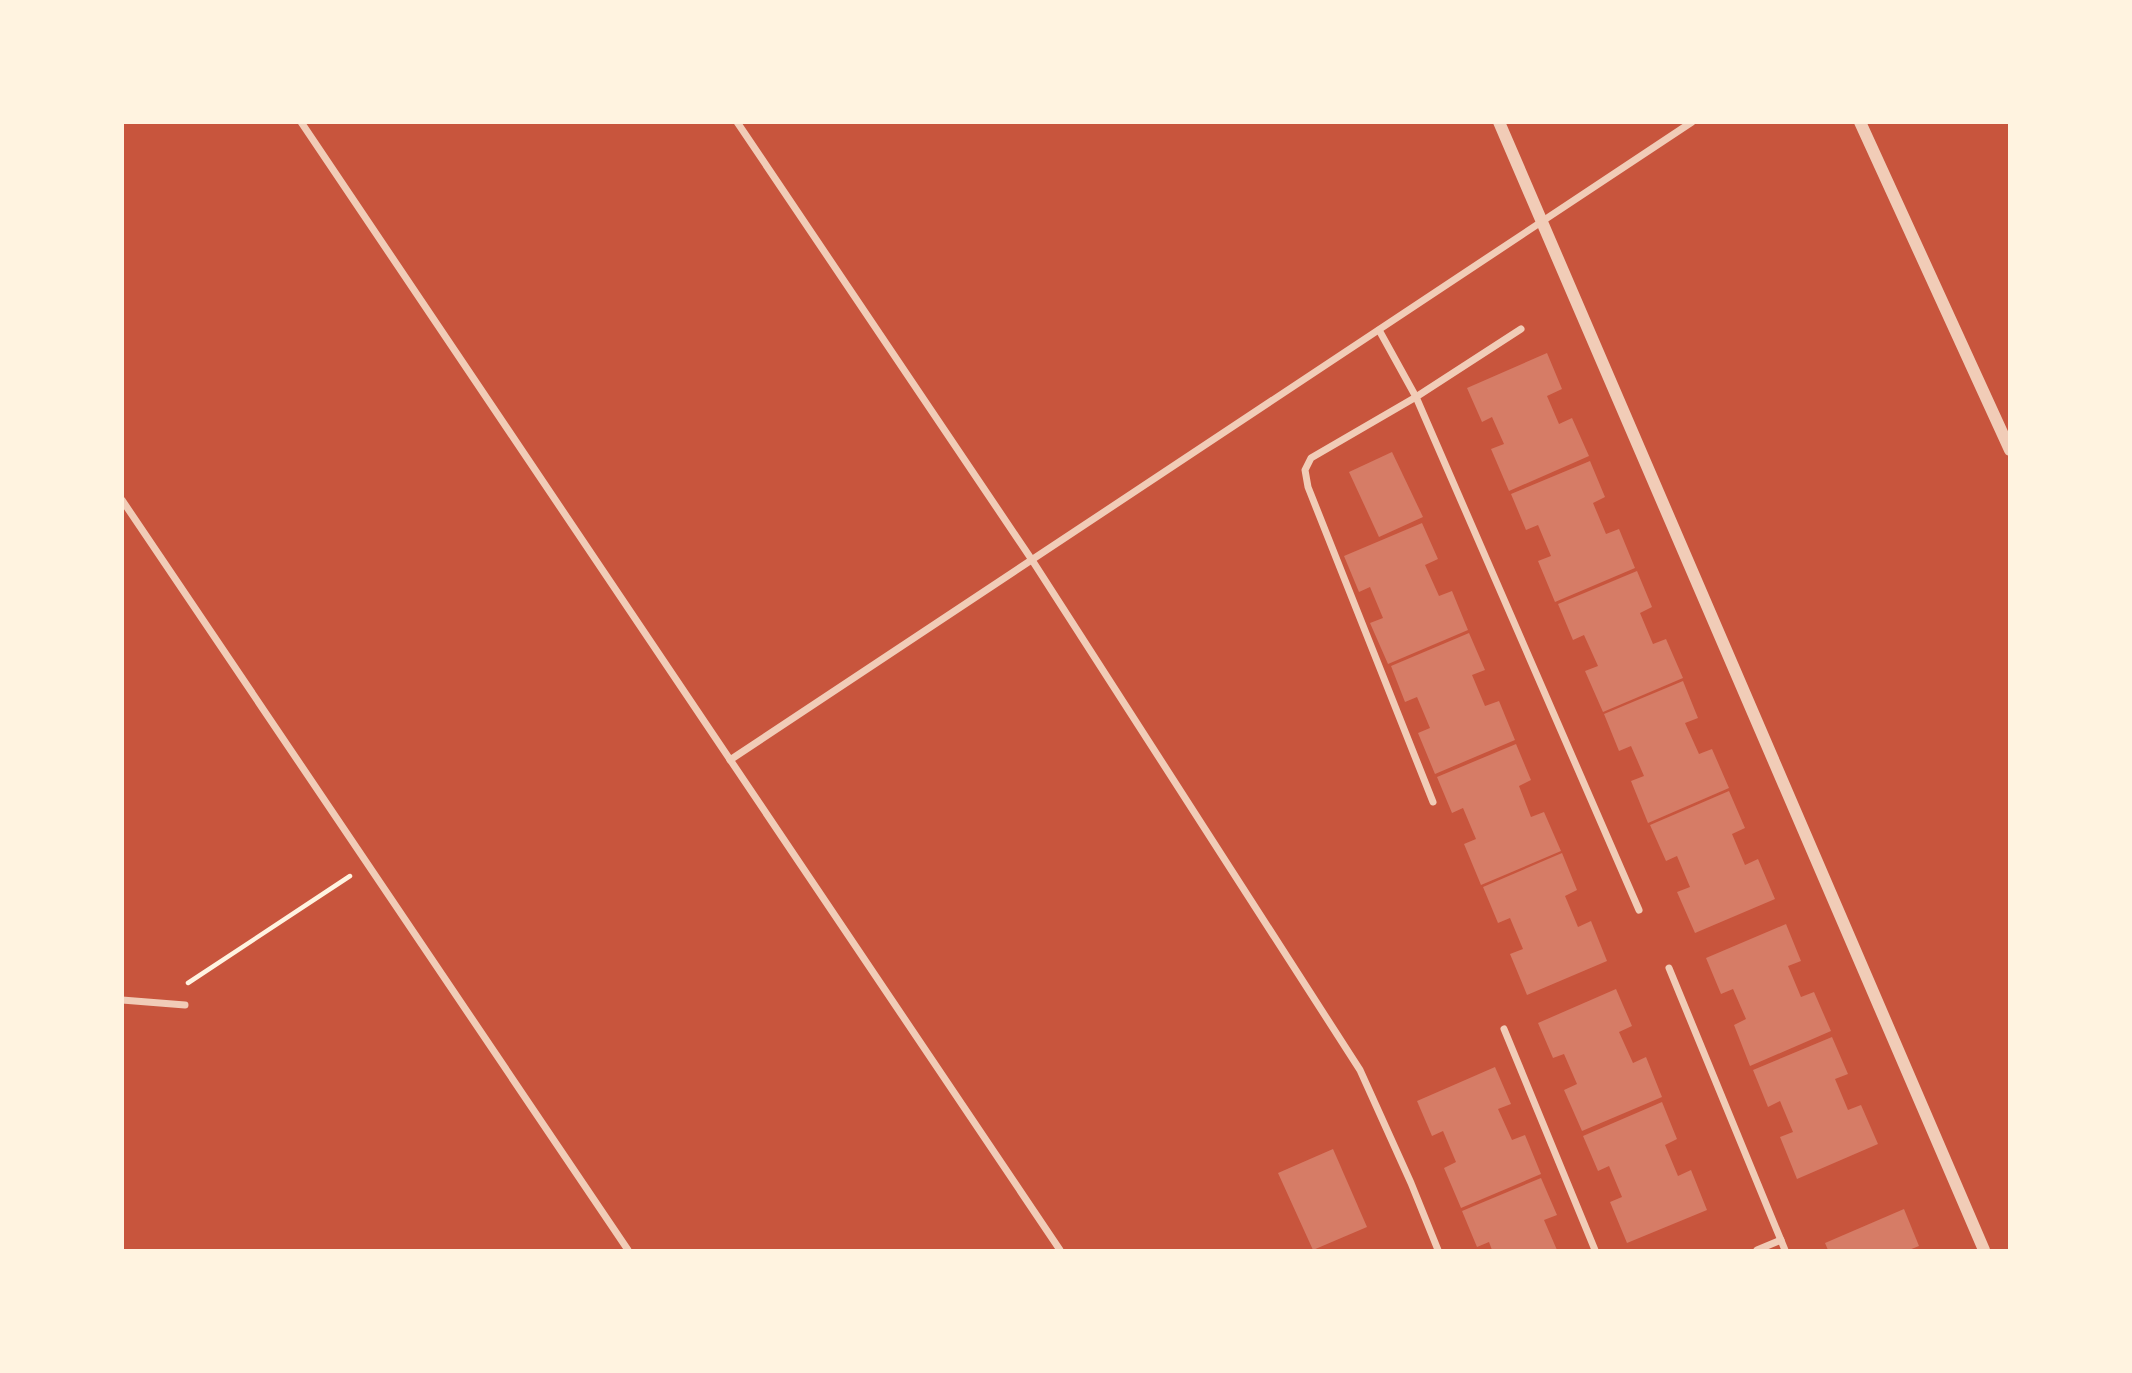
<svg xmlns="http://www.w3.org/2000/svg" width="2132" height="1373" font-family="Jost,sans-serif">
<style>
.building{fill:#d67c66}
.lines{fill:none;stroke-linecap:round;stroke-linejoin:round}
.path{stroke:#fff3e0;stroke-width:4.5}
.minor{stroke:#f1ccb7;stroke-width:7}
.tertiary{stroke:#f1ccb7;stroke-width:12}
</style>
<rect width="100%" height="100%" fill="#c8553d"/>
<!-- building -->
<g class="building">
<polygon points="1547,353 1562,389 1547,396 1559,424 1572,418 1589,456 1509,491 1491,449 1504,444 1492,417 1482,422 1467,388"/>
<polygon points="1392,452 1423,517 1379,537 1349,472"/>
<polygon points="1590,461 1605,497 1593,503 1606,534 1619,529 1635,568 1555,602 1538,561 1551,556 1538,525 1526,530 1511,494"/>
<polygon points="1422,523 1438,559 1425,565 1439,596 1452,591 1468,630 1388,664 1370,623 1383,618 1370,587 1359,592 1344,556"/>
<polygon points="1637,571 1652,607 1640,613 1653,644 1666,639 1683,678 1603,712 1585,671 1598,666 1584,635 1573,640 1558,604"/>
<polygon points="1469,633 1485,670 1472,675 1485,706 1499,701 1515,740 1435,774 1418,733 1430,728 1417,697 1405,702 1391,666"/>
<polygon points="1683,681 1698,718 1685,723 1699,754 1712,749 1729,788 1648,823 1631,781 1644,776 1631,746 1619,751 1604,714"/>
<polygon points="1516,744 1531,780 1519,786 1531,817 1544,812 1561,851 1481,885 1464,844 1476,839 1463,808 1452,813 1437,777"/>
<polygon points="1729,791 1745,828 1732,834 1745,865 1758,859 1775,899 1695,933 1677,892 1690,887 1677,856 1666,861 1650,825"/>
<polygon points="1562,853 1577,890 1565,896 1578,927 1591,921 1607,961 1527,995 1510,954 1523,949 1510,918 1498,923 1483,887"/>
<polygon points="1786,924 1801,961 1788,966 1801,997 1814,992 1831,1031 1750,1066 1734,1025 1746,1019 1733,989 1721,994 1706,958"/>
<polygon points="1616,989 1632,1026 1619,1032 1633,1063 1646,1057 1662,1097 1582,1131 1564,1090 1577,1084 1564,1054 1553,1058 1538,1023"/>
<polygon points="1832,1037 1848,1074 1835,1079 1848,1110 1861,1105 1878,1144 1797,1179 1780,1137 1793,1132 1780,1101 1768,1107 1753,1070"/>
<polygon points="1495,1067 1511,1104 1498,1109 1512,1140 1525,1135 1541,1174 1461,1208 1444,1168 1456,1162 1443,1131 1432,1136 1417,1101"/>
<polygon points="1662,1102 1677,1139 1665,1145 1678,1176 1691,1170 1707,1210 1627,1243 1610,1202 1622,1197 1609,1166 1598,1171 1583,1136"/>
<polygon points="1333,1149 1367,1227 1313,1250 1278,1173"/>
<polygon points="1541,1178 1557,1215 1544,1220 1557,1250 1492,1250 1489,1242 1477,1247 1462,1211"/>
<polygon points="1904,1209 1919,1246 1909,1250 1828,1250 1825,1243"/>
</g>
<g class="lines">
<!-- path -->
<polyline class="path" points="188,983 350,876"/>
<!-- minor -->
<g class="minor">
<polyline points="301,122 1060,1250"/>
<polyline points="737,122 1032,560 1360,1070 1411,1183 1438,1250"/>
<polyline points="1379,330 1416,397 1639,910"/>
<polyline points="122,500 628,1250"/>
<polyline points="730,760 1692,122"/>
<polyline points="1433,802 1308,487 1305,470 1311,458 1416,397 1521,329"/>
<polyline points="1669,968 1785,1250"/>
<polyline points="122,1000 185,1005"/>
<polyline points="1504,1029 1595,1250"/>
<polyline points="1757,1250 1781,1240"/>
</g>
<!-- tertiary -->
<g class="tertiary">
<polyline points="1499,122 1984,1250"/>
<polyline points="1860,122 2010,450"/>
</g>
</g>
<!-- border -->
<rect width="2132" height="1373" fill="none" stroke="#fff3e0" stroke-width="248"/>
</svg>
